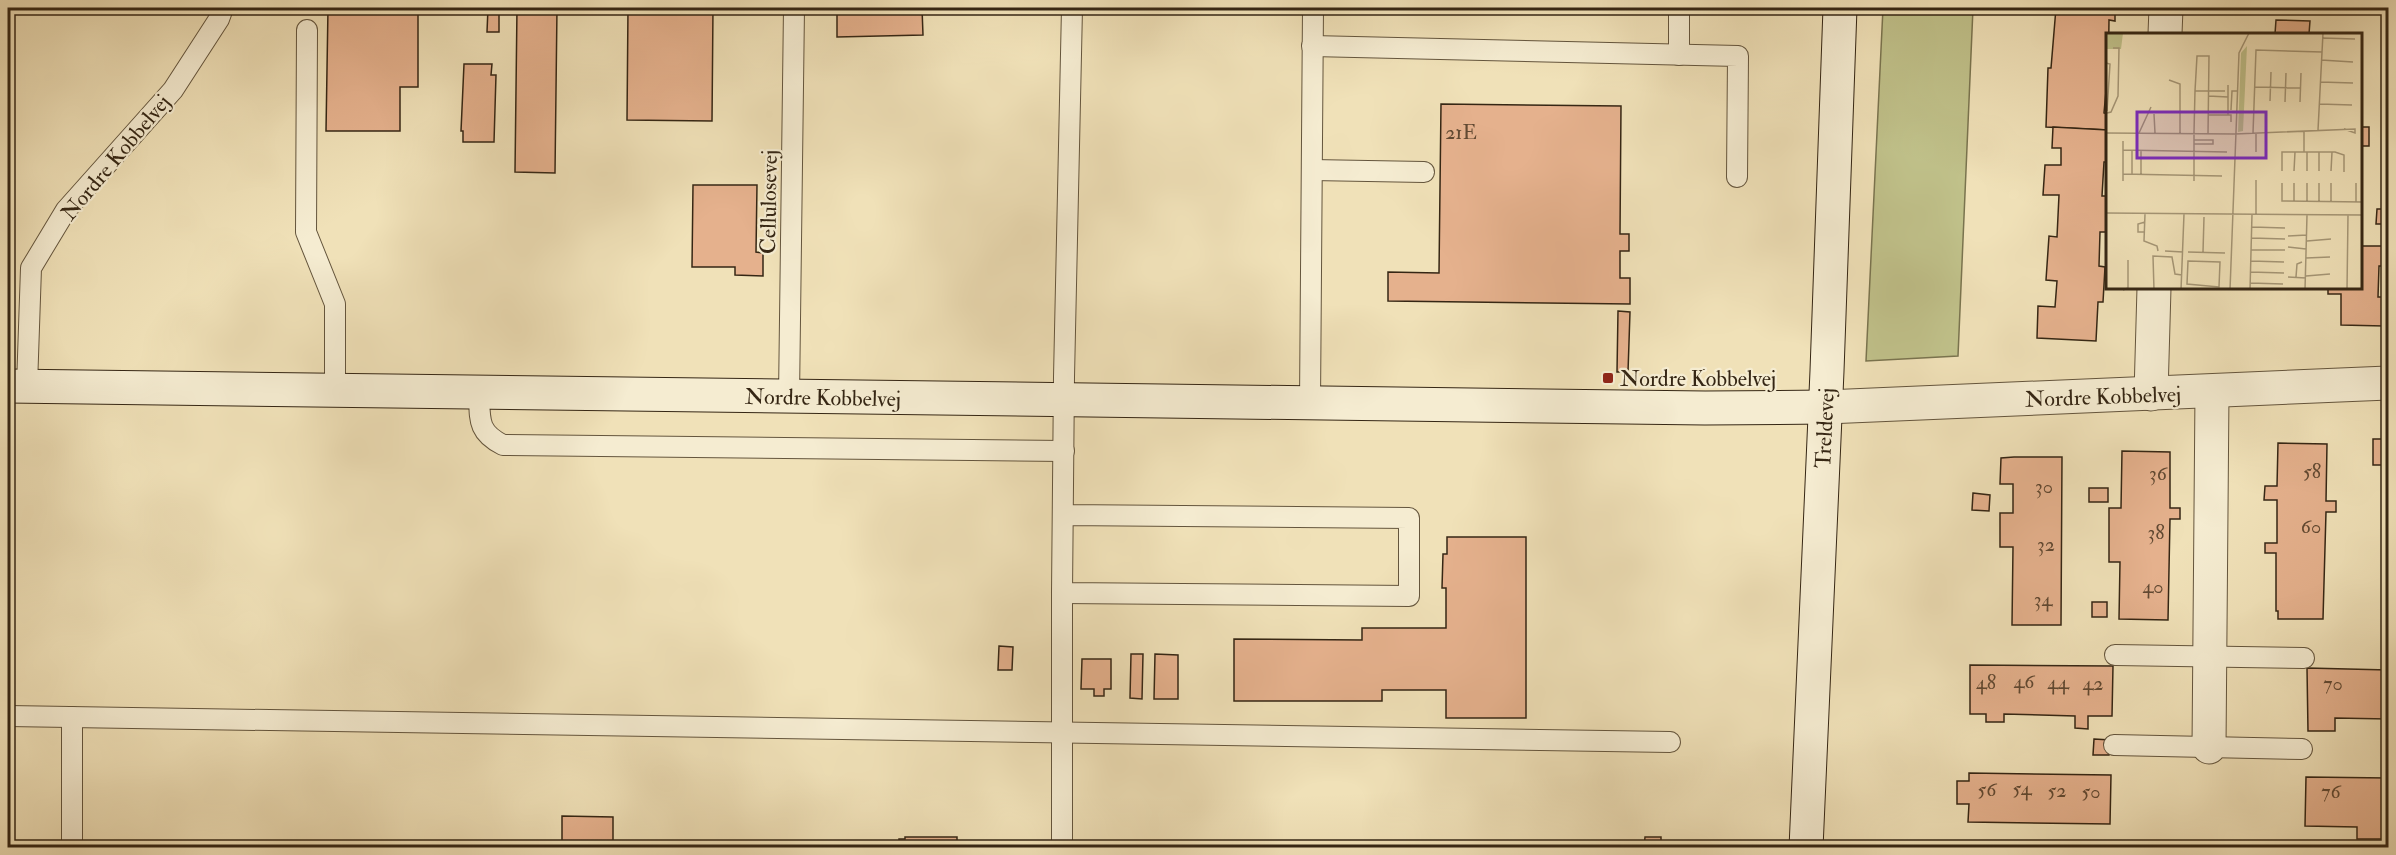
<svg xmlns="http://www.w3.org/2000/svg" width="2396" height="855" font-family="'IM FELL Double Pica',serif">
<style>
.green{fill:#c0c18a;stroke:#7a744f;stroke-width:1.5}
.building{fill:#e5b18d;stroke:#352614;stroke-width:1.5}
.lines{fill:none;stroke-linecap:round;stroke-linejoin:round}
.lane-casing{stroke:#64553d;stroke-width:22}
.street-casing{stroke:#64553d;stroke-width:35}
.secondary-casing{stroke:#352614;stroke-width:35}
.lane{stroke:#f5ecd1;stroke-width:20}
.street{stroke:#f5ecd1;stroke-width:33}
.secondary{stroke:#f5ecd1;stroke-width:33}
.poi-dot{fill:#8f2418;stroke:#f5ecd1;stroke-width:2}
.labels{text-anchor:middle;stroke-width:4.5;stroke-linejoin:round;paint-order:stroke}
.number-label{font-size:20px;fill:#614932}
.street-label{font-size:22px;fill:#352614;stroke:#f5ecd1}
.poi-label{font-size:22px;fill:#352614;stroke:#f5ecd1;text-anchor:start}
.inset-road{fill:none;stroke:#a59676;stroke-width:1.5}
.view{fill:#7b2cbf;fill-opacity:0.15;stroke:#7b2cbf;stroke-width:3}
.inset-edge{fill:none;stroke:#352614;stroke-width:3}
</style>
<rect width="100%" height="100%" fill="#f0e1b8"/>
<filter id="stains"><feTurbulence type="fractalNoise" baseFrequency=".00333" numOctaves="4"/><feColorMatrix values="0 0 0 0 .2 0 0 0 0 .09 0 0 0 0 .02 0 0 0 .5 -.17"/></filter>
<radialGradient id="worn" r=".72"><stop offset=".6" stop-color="#630" stop-opacity="0"/><stop offset="1" stop-color="#630" stop-opacity=".3"/></radialGradient>
<!-- green -->
<polygon class="green" points="1883,8 1973,8 1958,356 1866,361"/>
<!-- building -->
<g class="building">
<polygon points="328,8 418,8 418,87 400,87 400,131 326,131"/>
<polygon points="488,8 499,8 499,32 487,32"/>
<polygon points="517,8 557,8 555,173 515,172"/>
<polygon points="628,8 713,8 712,121 627,120"/>
<polygon points="837,8 922,8 923,35 837,37"/>
<polygon points="2056,8 2115,8 2115,21 2109,20 2108,91 2106,91 2104,113 2108,114 2108,130 2046,127 2048,68 2051,68"/>
<polygon points="2276,20 2310,21 2309,34 2275,34"/>
<polygon points="464,64 492,64 491,75 496,75 494,142 463,142 463,131 461,131"/>
<polygon points="1441,104 1621,106 1620,234 1629,234 1629,251 1620,251 1620,278 1630,278 1630,304 1388,301 1388,272 1439,273"/>
<polygon points="2053,127 2108,130 2108,162 2104,162 2102,196 2108,196 2107,232 2100,232 2099,266 2105,267 2103,302 2098,302 2096,341 2037,338 2038,306 2055,307 2057,281 2046,280 2049,236 2057,237 2059,195 2043,195 2045,165 2061,165 2061,148 2052,148"/>
<rect x="2362" y="127" width="7" height="19"/>
<polygon points="693,185 757,185 756,252 763,253 763,276 735,275 735,267 692,267"/>
<polygon points="2377,209 2388,209 2388,224 2376,224"/>
<polygon points="2382,226 2388,226 2388,266 2379,266 2378,297 2384,297 2384,326 2341,325 2341,294 2328,294 2328,288 2362,288 2362,246 2382,246"/>
<polygon points="1618,311 1630,312 1628,372 1617,372"/>
<polygon points="2373,439 2388,439 2388,606 2385,606 2386,465 2373,465"/>
<polygon points="2278,443 2327,444 2326,501 2336,501 2336,512 2326,512 2323,619 2278,619 2278,611 2276,611 2276,553 2265,553 2265,543 2277,543 2277,500 2264,500 2265,486 2277,486"/>
<polygon points="2122,451 2170,452 2170,508 2180,508 2180,519 2170,519 2168,620 2119,619 2120,562 2109,562 2109,508 2121,508"/>
<polygon points="2014,457 2062,457 2061,625 2012,625 2013,547 2000,547 2000,513 2013,513 2013,484 2000,484 2001,458"/>
<rect x="2089" y="488" width="19" height="14"/>
<polygon points="1973,493 1990,495 1989,511 1972,510"/>
<polygon points="1447,537 1526,537 1526,718 1446,718 1446,690 1382,690 1382,701 1234,701 1234,639 1362,640 1362,628 1446,628 1446,588 1442,588 1443,554 1447,554"/>
<rect x="2092" y="602" width="15" height="15"/>
<polygon points="999,646 1013,647 1012,670 998,670"/>
<polygon points="1131,654 1143,654 1142,699 1130,698"/>
<polygon points="1155,654 1178,655 1178,699 1154,699"/>
<polygon points="1082,659 1111,659 1111,689 1104,689 1104,696 1094,696 1094,689 1081,689"/>
<polygon points="1970,665 2113,666 2112,716 2088,716 2088,729 2075,728 2075,716 2004,714 2004,722 1986,722 1986,714 1970,714"/>
<polygon points="2307,668 2388,670 2388,719 2335,718 2335,731 2308,731"/>
<polygon points="2094,739 2110,740 2109,755 2093,755"/>
<polygon points="1969,773 2111,775 2110,824 1968,822 1969,804 1957,804 1957,781 1969,781"/>
<polygon points="2306,777 2388,778 2388,827 2384,827 2384,839 2357,839 2357,827 2305,826"/>
<polygon points="562,816 613,817 613,848 562,848"/>
<polygon points="905,837 957,837 957,848 899,848 899,839 905,839"/>
<polygon points="1645,837 1661,837 1661,848 1644,848"/>
<polygon points="856,841 885,842 885,848 856,848"/>
</g>
<g class="lines">
<!-- lane casing -->
<g class="lane-casing">
<g id="lane">
<polyline points="307,30 306,232 335,304 335,391"/>
<polyline points="1312,46 1738,56 1737,177"/>
<polyline points="1679,55 1679,8"/>
<polyline points="1312,170 1424,172"/>
<polyline points="27,386 31,268 66,210 173,90 219,19 223,8"/>
<path d="M 479,393 C 480,419 477,432 503,445 L 1064,451"/>
<polyline points="789,397 794,8"/>
<polyline points="1310,403 1313,8"/>
<polyline points="1063,515 1409,518 1409,596 1062,593 1064,377 1072,8"/>
<polyline points="1062,593 1062,848"/>
<polyline points="2115,655 2304,658"/>
<polyline points="8,716 1670,742"/>
<polyline points="2114,745 2302,749"/>
<polyline points="72,848 72,717"/>
</g>
</g>
<!-- street casing -->
<g class="street-casing">
<g id="street">
<polyline points="2165,34 2166,8"/>
<polyline points="2151,394 2154,288"/>
<polyline points="1826,407 2388,383"/>
<polyline points="2209,747 2212,392"/>
</g>
</g>
<!-- secondary casing -->
<g class="secondary-casing">
<g id="secondary">
<polyline points="8,386 1705,408 1826,407"/>
<polyline points="1806,848 1827,371 1840,8"/>
</g>
</g>
<!-- lane -->
<use href="#lane" class="lane"/>
<!-- street -->
<use href="#street" class="street"/>
<!-- secondary -->
<use href="#secondary" class="secondary"/>
</g>
<!-- markers -->
<rect class="poi-dot" x="1602" y="372" width="12" height="12" rx="3"/>
<g class="labels">
<!-- number labels -->
<g class="number-label">
<text x="1461" y="139">21E</text>
<text x="2312" y="478">58</text>
<text x="2158" y="480">36</text>
<text x="2044" y="493">30</text>
<text x="2311" y="533">60</text>
<text x="2156" y="539">38</text>
<text x="2046" y="551">32</text>
<text x="2153" y="593">40</text>
<text x="2043" y="606">34</text>
<text x="2024" y="688">46</text>
<text x="1986" y="689">48</text>
<text x="2058" y="689">44</text>
<text x="2093" y="690">42</text>
<text x="2333" y="690">70</text>
<text x="2022" y="795">54</text>
<text x="1987" y="796">56</text>
<text x="2057" y="797">52</text>
<text x="2091" y="798">50</text>
<text x="2331" y="798">76</text>
</g>
<!-- street labels -->
<g class="street-label">
<text transform="translate(115 157) rotate(-50)" y="8">Nordre Kobbelvej</text>
<text transform="translate(768 202) rotate(-89)" y="8">Cellulosevej</text>
<text transform="translate(2103 396) rotate(-2)" y="8">Nordre Kobbelvej</text>
<text transform="translate(823 397) rotate(1)" y="8">Nordre Kobbelvej</text>
<text transform="translate(1824 428) rotate(-87)" y="8">Treldevej</text>
</g>
<!-- poi labels -->
<g class="poi-label">
<text x="1620" y="386">Nordre Kobbelvej</text>
</g>
</g>
<!-- overview -->
<g transform="translate(2106 33)">
<rect width="256" height="256" fill="#f0e1b8"/>
<path d="M 0,0 L 17,0 L 15,16 L 0,16 ZM 141,13 L 137,98 L 132,99 L 135,20 Z" fill="#c0c18a"/>
<path class="inset-road" d="M 216,5 L 249,6M 215,27 L 247,29M 0,30 L 4,31 L 1,78M 63,47 L 74,51 L 74,101M 214,49 L 247,50M 149,54 L 194,55M 89,58 L 119,58M 102,63 L 122,64M 164,68 L 165,39M 179,69 L 180,40M 194,69 L 195,40M 213,71 L 246,72M 125,77 L 126,58 L 131,58M 1,80 L 5,79 L 12,63 L 13,15 L 7,15M 48,81 L 49,100M 102,82 L 125,82 L 125,89M 122,82 L 122,52M 212,97 L 217,0M 0,100 L 129,101 L 249,96 L 249,100 L 238,96M 33,100 L 45,74M 147,100 L 150,17 L 216,19M 88,107 L 107,107 L 107,111 L 88,111 L 88,99 L 89,58 L 91,23 L 103,23 L 102,101M 88,111 L 88,148M 17,117 L 121,119M 150,119 L 150,100M 198,119 L 198,98M 176,138 L 176,119 L 229,119 L 238,122 L 238,139M 188,138 L 189,119M 201,138 L 201,119M 213,138 L 213,119M 225,138 L 226,119M 17,141 L 116,143M 26,141 L 26,118M 35,141 L 35,118M 17,148 L 17,108M 176,150 L 176,168 L 257,169M 188,169 L 188,150M 201,169 L 201,150M 213,169 L 213,150M 225,169 L 225,150M 250,169 L 250,150M 0,180 L 257,182M 39,181 L 38,208 L 51,213 L 52,218M 150,181 L 150,147M 146,194 L 179,195M 38,199 L 32,199 L 32,191 L 39,189M 182,203 L 201,202M 145,205 L 179,206M 201,208 L 225,206M 182,214 L 200,216M 145,217 L 179,217M 59,218 L 77,219M 82,219 L 119,220M 97,219 L 98,184M 200,225 L 224,224M 82,228 L 114,229 L 113,254 L 81,251 ZM 145,228 L 178,229M 144,239 L 178,240M 200,243 L 224,241M 182,244 L 200,245M 190,244 L 191,231 L 196,229M 144,250 L 177,251M 17,257 L 22,255 L 22,227M 48,257 L 47,223 L 66,224 L 69,241 L 76,242M 75,257 L 78,181M 124,257 L 133,20 L 143,0M 144,257 L 146,181M 199,257 L 201,182M 241,257 L 242,182"/>
<path class="view" d="M 31,79 L 160,79 L 160,125 L 31,125 Z"/>
<rect width="256" height="256" class="inset-edge"/>
</g>
<!-- margin -->
<rect width="2396" height="855" fill="none" stroke="#f0e1b8" stroke-width="30"/>
<rect x="9" y="9" width="2378" height="837" fill="none" stroke="#352614" stroke-width="3"/>
<rect x="15" y="15" width="2366" height="825" fill="none" stroke="#352614" stroke-width="1.5"/>
<rect width="100%" height="100%" filter="url(#stains)"/>
<rect width="100%" height="100%" fill="url(#worn)"/>
</svg>
